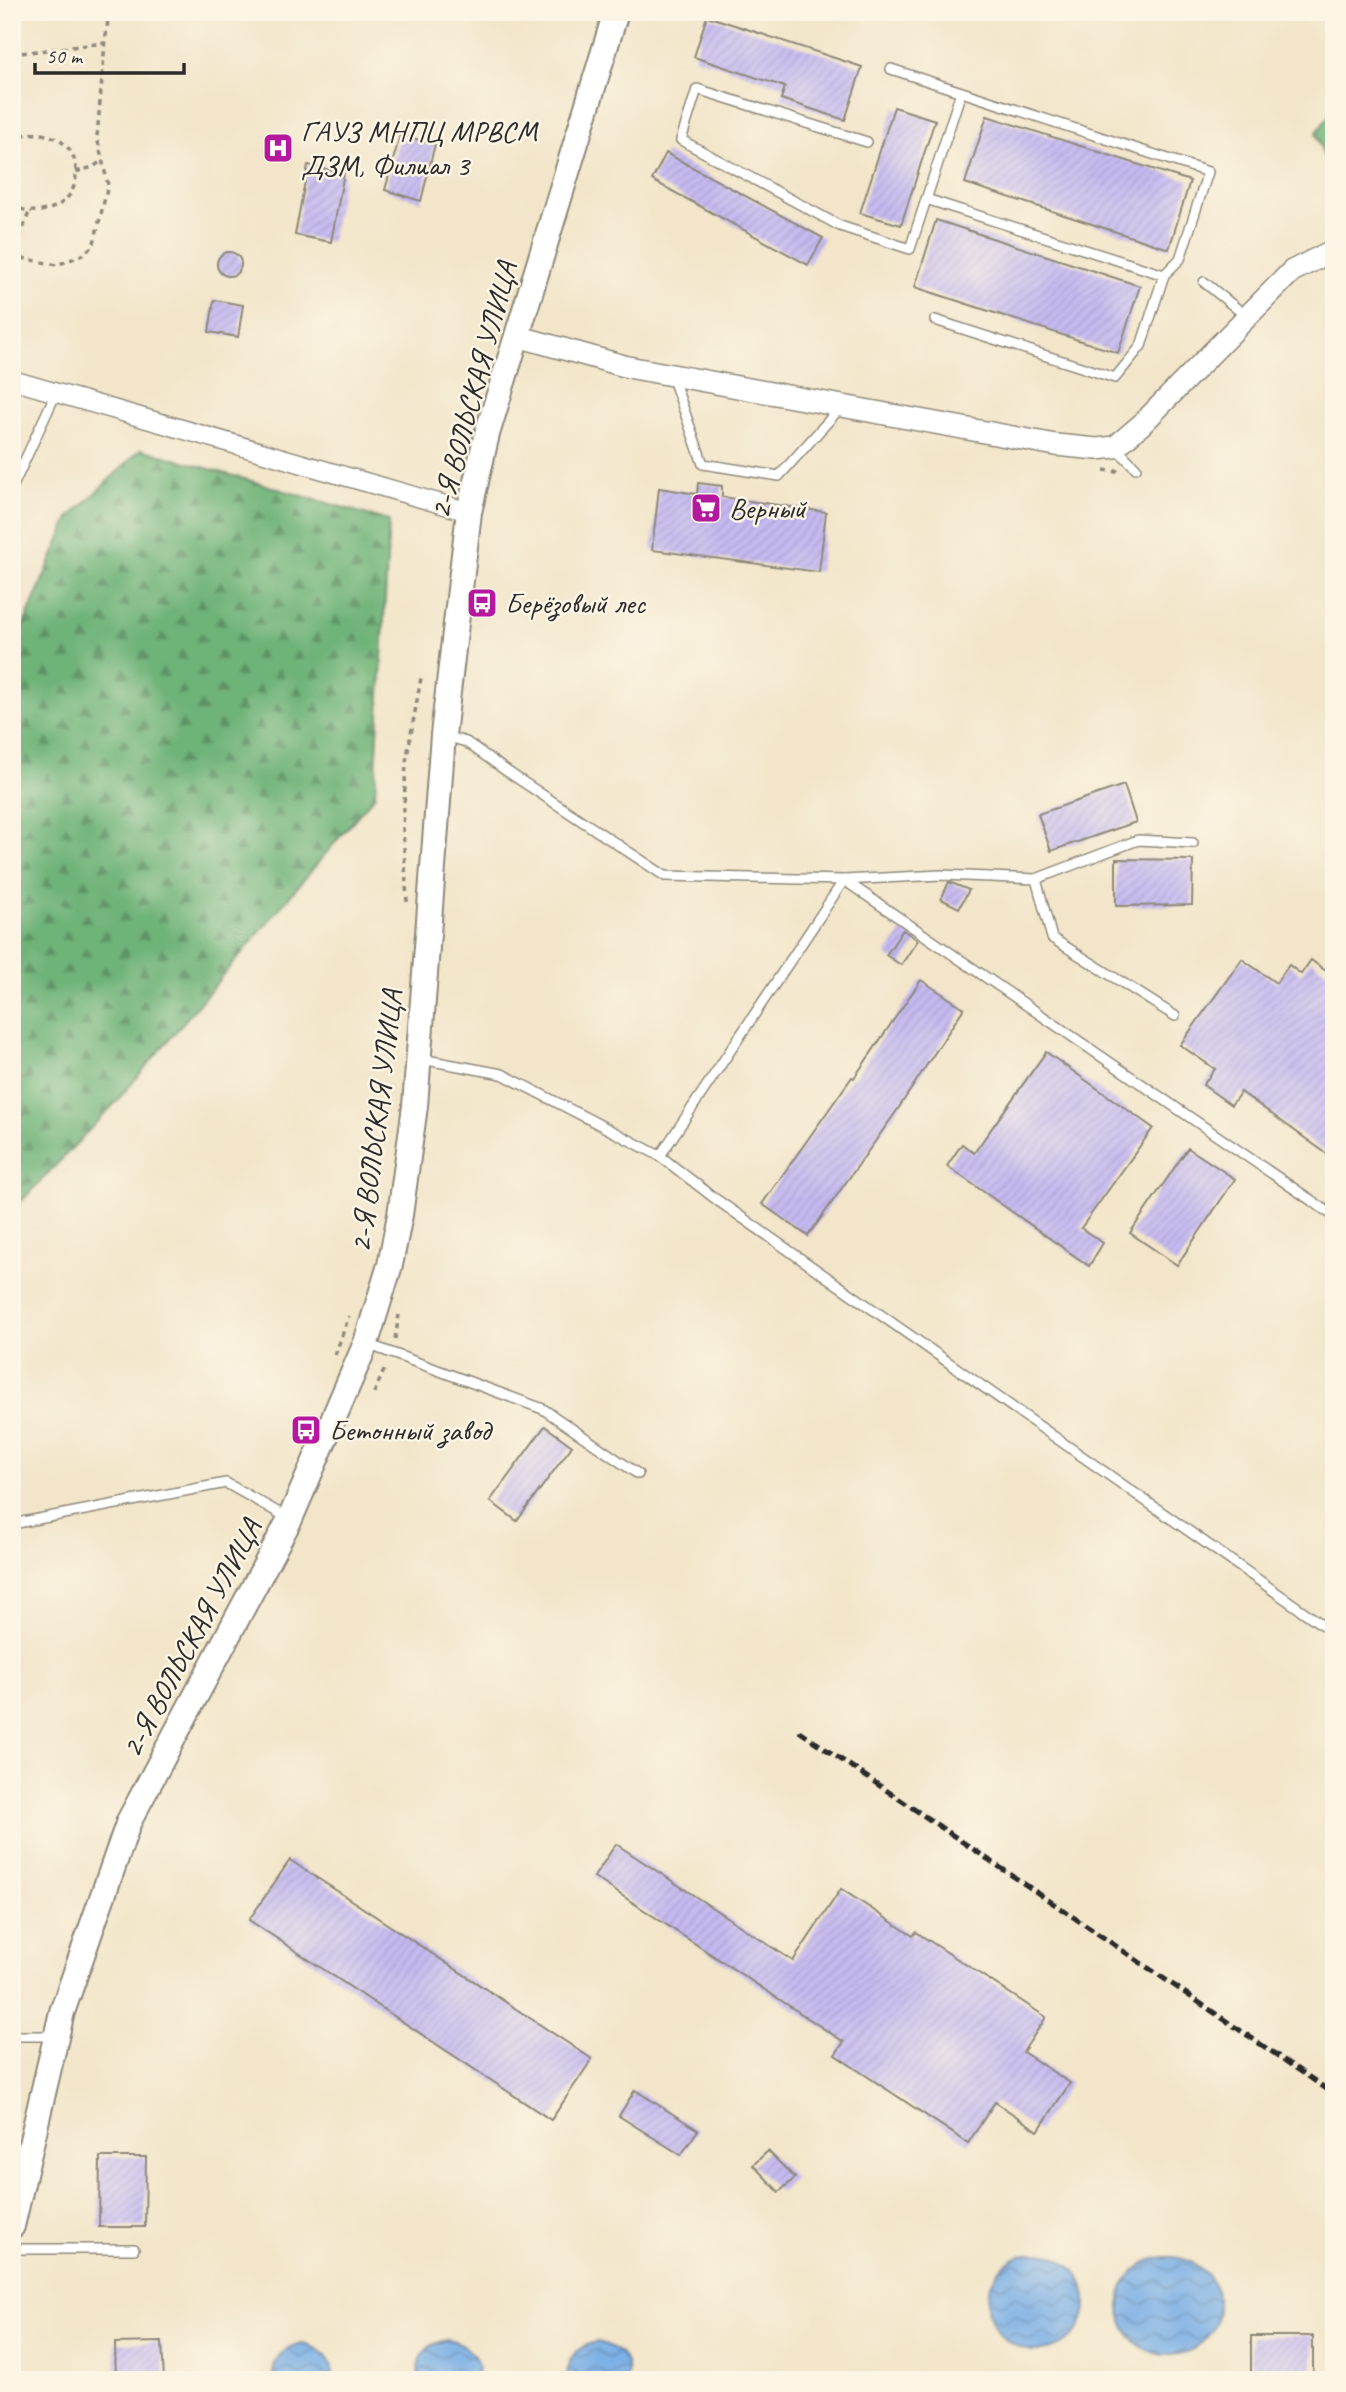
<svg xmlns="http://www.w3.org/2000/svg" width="1346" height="2392" font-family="Caveat,sans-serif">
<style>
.forest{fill:url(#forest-firs);stroke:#4c6f52;stroke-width:2}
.water{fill:url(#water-waves);stroke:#516c88;stroke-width:2}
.building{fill:url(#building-hatch)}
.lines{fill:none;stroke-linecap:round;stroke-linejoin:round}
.service-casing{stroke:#8e887a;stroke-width:12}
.minor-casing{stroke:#8e887a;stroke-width:21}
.tertiary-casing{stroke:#8e887a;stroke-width:24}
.secondary-casing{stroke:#8e887a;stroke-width:28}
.path{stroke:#8e887a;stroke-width:3.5;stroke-dasharray:5 5;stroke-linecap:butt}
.service{stroke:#fff;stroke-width:9}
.minor{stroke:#fff;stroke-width:18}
.tertiary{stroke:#fff;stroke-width:21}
.secondary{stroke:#fff;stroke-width:24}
.rail{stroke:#2b2b2b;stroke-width:5;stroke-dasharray:10 5;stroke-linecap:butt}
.labels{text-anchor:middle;stroke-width:5;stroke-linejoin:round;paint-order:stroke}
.poi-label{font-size:30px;fill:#2b2b2b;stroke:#fcf5e5;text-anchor:start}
.street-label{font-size:30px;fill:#2b2b2b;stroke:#fcf5e5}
</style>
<defs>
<pattern id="forest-firs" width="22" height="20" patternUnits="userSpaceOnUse" patternTransform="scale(1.75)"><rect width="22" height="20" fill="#6eb378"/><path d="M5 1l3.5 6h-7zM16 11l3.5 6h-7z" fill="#5b9263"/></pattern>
<pattern id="water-waves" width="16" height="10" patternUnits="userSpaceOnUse" patternTransform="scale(1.75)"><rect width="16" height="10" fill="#77ade5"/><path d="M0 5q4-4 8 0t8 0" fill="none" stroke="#628dba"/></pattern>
<pattern id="building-hatch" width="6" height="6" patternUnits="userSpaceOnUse" patternTransform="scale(1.75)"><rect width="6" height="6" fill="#c6baf1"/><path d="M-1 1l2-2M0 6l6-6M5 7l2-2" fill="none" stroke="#aaa0cf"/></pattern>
</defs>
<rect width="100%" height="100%" fill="#fcf5e5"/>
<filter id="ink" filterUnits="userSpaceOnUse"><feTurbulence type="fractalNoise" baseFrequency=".0143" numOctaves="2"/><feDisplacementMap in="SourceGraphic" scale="14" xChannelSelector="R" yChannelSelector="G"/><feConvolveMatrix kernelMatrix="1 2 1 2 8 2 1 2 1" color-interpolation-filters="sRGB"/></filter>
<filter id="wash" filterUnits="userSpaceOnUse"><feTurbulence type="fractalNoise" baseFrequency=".00686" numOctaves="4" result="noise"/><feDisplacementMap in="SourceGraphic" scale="28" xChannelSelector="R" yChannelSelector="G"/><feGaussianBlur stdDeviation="1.57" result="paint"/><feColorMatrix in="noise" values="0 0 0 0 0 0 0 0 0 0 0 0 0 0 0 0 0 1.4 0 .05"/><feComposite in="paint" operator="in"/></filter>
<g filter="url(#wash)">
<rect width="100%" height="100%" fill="#f2e5c9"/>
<!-- forest -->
<g class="forest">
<polygon points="1334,110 1334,158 1324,157 1316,133"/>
<polygon points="141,449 389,521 375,795 117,1101 12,1211 12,652 69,518"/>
</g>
<!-- water -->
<g class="water">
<circle cx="1037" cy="2302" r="49"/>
<circle cx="1169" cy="2306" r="49"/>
<path d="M 447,2340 C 467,2344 483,2358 476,2380 L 419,2380 C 415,2358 426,2344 447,2340 Z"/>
<path d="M 597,2342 C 616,2346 631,2358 627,2380 L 568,2380 C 565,2359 577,2346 597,2342 Z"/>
<path d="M 302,2344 C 322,2348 334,2359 333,2380 L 273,2380 C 271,2360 284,2348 302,2344 Z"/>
</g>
<g id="blocks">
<!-- building -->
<g class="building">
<polygon points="707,16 862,67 845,120 781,99 785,87 694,57"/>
<polygon points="894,107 935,120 901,225 860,213"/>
<polygon points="987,116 1190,181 1169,249 965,183"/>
<polygon points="400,135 435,144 421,201 385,190"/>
<polygon points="666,153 823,238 808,265 652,180"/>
<polygon points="308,165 344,173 331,242 295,235"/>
<polygon points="936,220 1140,286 1118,353 915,287"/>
<circle cx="229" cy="264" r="12"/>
<polygon points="214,300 243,305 238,337 209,332"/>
<polygon points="698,483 722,486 722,497 826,512 819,572 652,550 659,488 697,494"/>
<polygon points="1124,785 1136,822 1051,851 1038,814"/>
<polygon points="1116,859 1193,860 1192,905 1116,906"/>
<polygon points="949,882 969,890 959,908 941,899"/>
<polygon points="903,930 918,940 901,965 886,955"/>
<polygon points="1242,959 1276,983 1289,965 1301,974 1311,960 1334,977 1334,1159 1241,1092 1231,1105 1203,1085 1215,1069 1180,1045"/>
<polygon points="921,980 964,1008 898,1109 808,1236 762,1204 852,1077 854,1078"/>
<polygon points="1046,1052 1153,1128 1081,1228 1103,1243 1089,1266 947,1166 962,1144 974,1153"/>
<polygon points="1188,1148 1235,1179 1177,1265 1130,1233"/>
<polygon points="545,1426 572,1446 517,1521 490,1501"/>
<polygon points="616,1844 793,1961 841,1889 913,1936 916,1932 1046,2017 1023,2052 1070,2083 1038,2131 995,2102 968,2143 835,2055 844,2042 594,1877"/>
<polygon points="290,1860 592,2059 551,2120 249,1920"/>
<polygon points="635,2090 698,2130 681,2155 619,2116"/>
<polygon points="768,2151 795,2178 779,2192 753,2165"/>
<polygon points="100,2157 146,2157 145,2227 99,2227"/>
<rect x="1251" y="2336" width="62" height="44"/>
<polygon points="162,2342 164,2380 116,2380 115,2343"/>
</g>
</g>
</g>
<g filter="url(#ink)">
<use href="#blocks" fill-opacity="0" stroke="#8e887a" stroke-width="2"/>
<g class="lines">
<!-- service casing -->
<g class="service-casing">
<g id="service">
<polyline points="891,69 1208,172 1180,259 1164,275 1141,346 1115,378 935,320"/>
<polyline points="867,142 697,89 681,140 840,226 910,249 961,92"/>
<polyline points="926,199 1164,275"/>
<polyline points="1204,282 1246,316"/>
<polyline points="672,376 703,464 779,476 841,407"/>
<polyline points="1115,447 1136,468"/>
<polyline points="12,488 56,393"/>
<polyline points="446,736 466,742 508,772 665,876 844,880 1334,1216"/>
<polyline points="1036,879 1052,938 1175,1016"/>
<polyline points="421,1059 502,1074 660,1156 717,1200 1334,1633"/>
<polyline points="660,1156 844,880 941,875 1036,879 1138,840 1193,843"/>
<polyline points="367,1344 543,1409 638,1474"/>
<polyline points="12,1524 226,1483 288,1518"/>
<polyline points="12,2036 56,2036"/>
<polyline points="12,2249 134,2249"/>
</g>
</g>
<!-- minor casing -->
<g class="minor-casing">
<polyline id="minor" points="12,380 469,512"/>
</g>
<!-- tertiary casing -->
<g class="tertiary-casing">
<polyline id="tertiary" points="517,336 628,367 1056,445 1097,449 1115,447 1142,424 1292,271 1334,250"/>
</g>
<!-- secondary casing -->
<g class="secondary-casing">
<polyline id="secondary" points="12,2226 62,2012 129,1821 290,1519 366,1343 390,1265 400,1215 415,1106 443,735 469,512 487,434 616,12"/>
</g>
<!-- path -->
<g class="path">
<polyline points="12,54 105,43 109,12"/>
<path d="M 12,139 C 39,126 76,137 76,172 C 77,207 38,220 12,205"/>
<polyline points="76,172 93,167 103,160"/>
<polyline points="12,244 22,232 29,212"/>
<polyline points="12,256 57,265 85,254 94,243 108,185 97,137 105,43"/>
<polyline points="1104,470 1115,472 1119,468"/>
<polyline points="407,902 403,830 406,762 421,678"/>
<polyline points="395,1339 399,1315"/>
<polyline points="335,1355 349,1316"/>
<polyline points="374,1393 386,1366"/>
</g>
<!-- service -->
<use href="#service" class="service"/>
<!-- minor -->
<use href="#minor" class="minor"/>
<!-- tertiary -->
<use href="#tertiary" class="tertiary"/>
<!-- secondary -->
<use href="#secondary" class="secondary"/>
<!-- rail -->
<polyline class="rail" points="799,1731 1334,2094"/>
</g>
</g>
<!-- icons -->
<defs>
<g id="hospital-square" transform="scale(1.575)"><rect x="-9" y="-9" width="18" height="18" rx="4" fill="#b5179e" stroke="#fcf5e5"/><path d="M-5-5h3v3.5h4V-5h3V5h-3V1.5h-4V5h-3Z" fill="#fff"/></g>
<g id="supermarket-square" transform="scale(1.575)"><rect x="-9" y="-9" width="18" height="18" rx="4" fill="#b5179e" stroke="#fcf5e5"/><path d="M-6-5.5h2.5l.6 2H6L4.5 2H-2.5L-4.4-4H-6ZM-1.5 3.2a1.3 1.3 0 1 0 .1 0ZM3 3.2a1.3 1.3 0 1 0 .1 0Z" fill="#fff"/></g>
<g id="bus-square" transform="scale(1.575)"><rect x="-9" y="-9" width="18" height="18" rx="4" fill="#b5179e" stroke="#fcf5e5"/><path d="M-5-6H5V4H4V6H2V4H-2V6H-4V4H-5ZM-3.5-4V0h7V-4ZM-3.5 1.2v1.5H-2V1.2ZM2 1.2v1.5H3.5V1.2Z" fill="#fff"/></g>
</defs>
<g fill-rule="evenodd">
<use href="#hospital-square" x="278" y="148"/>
<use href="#supermarket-square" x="706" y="508"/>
<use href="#bus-square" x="482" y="603"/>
<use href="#bus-square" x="306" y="1430"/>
</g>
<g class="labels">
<!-- poi labels -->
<g class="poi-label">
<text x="301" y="141">ГАУЗ МНПЦ МРВСМ<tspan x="301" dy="34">ДЗМ, Филиал 3</tspan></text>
<text x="729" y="518">Верный</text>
<text x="505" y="613">Берёзовый лес</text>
<text x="329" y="1440">Бетонный завод</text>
</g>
<!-- street labels -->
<g class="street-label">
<text transform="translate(473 390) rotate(-75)" y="10">2-Я ВОЛЬСКАЯ УЛИЦА</text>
<text transform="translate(376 1121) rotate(-83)" y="10">2-Я ВОЛЬСКАЯ УЛИЦА</text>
<text transform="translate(191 1638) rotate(-62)" y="10">2-Я ВОЛЬСКАЯ УЛИЦА</text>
</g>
</g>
<!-- margin -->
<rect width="1346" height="2392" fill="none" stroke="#fcf5e5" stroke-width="42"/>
<!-- scale -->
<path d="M35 63v10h149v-10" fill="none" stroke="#2b2b2b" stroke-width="3.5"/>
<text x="46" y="63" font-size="21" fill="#2b2b2b" stroke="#fcf5e5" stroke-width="5" paint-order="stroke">50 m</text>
</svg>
